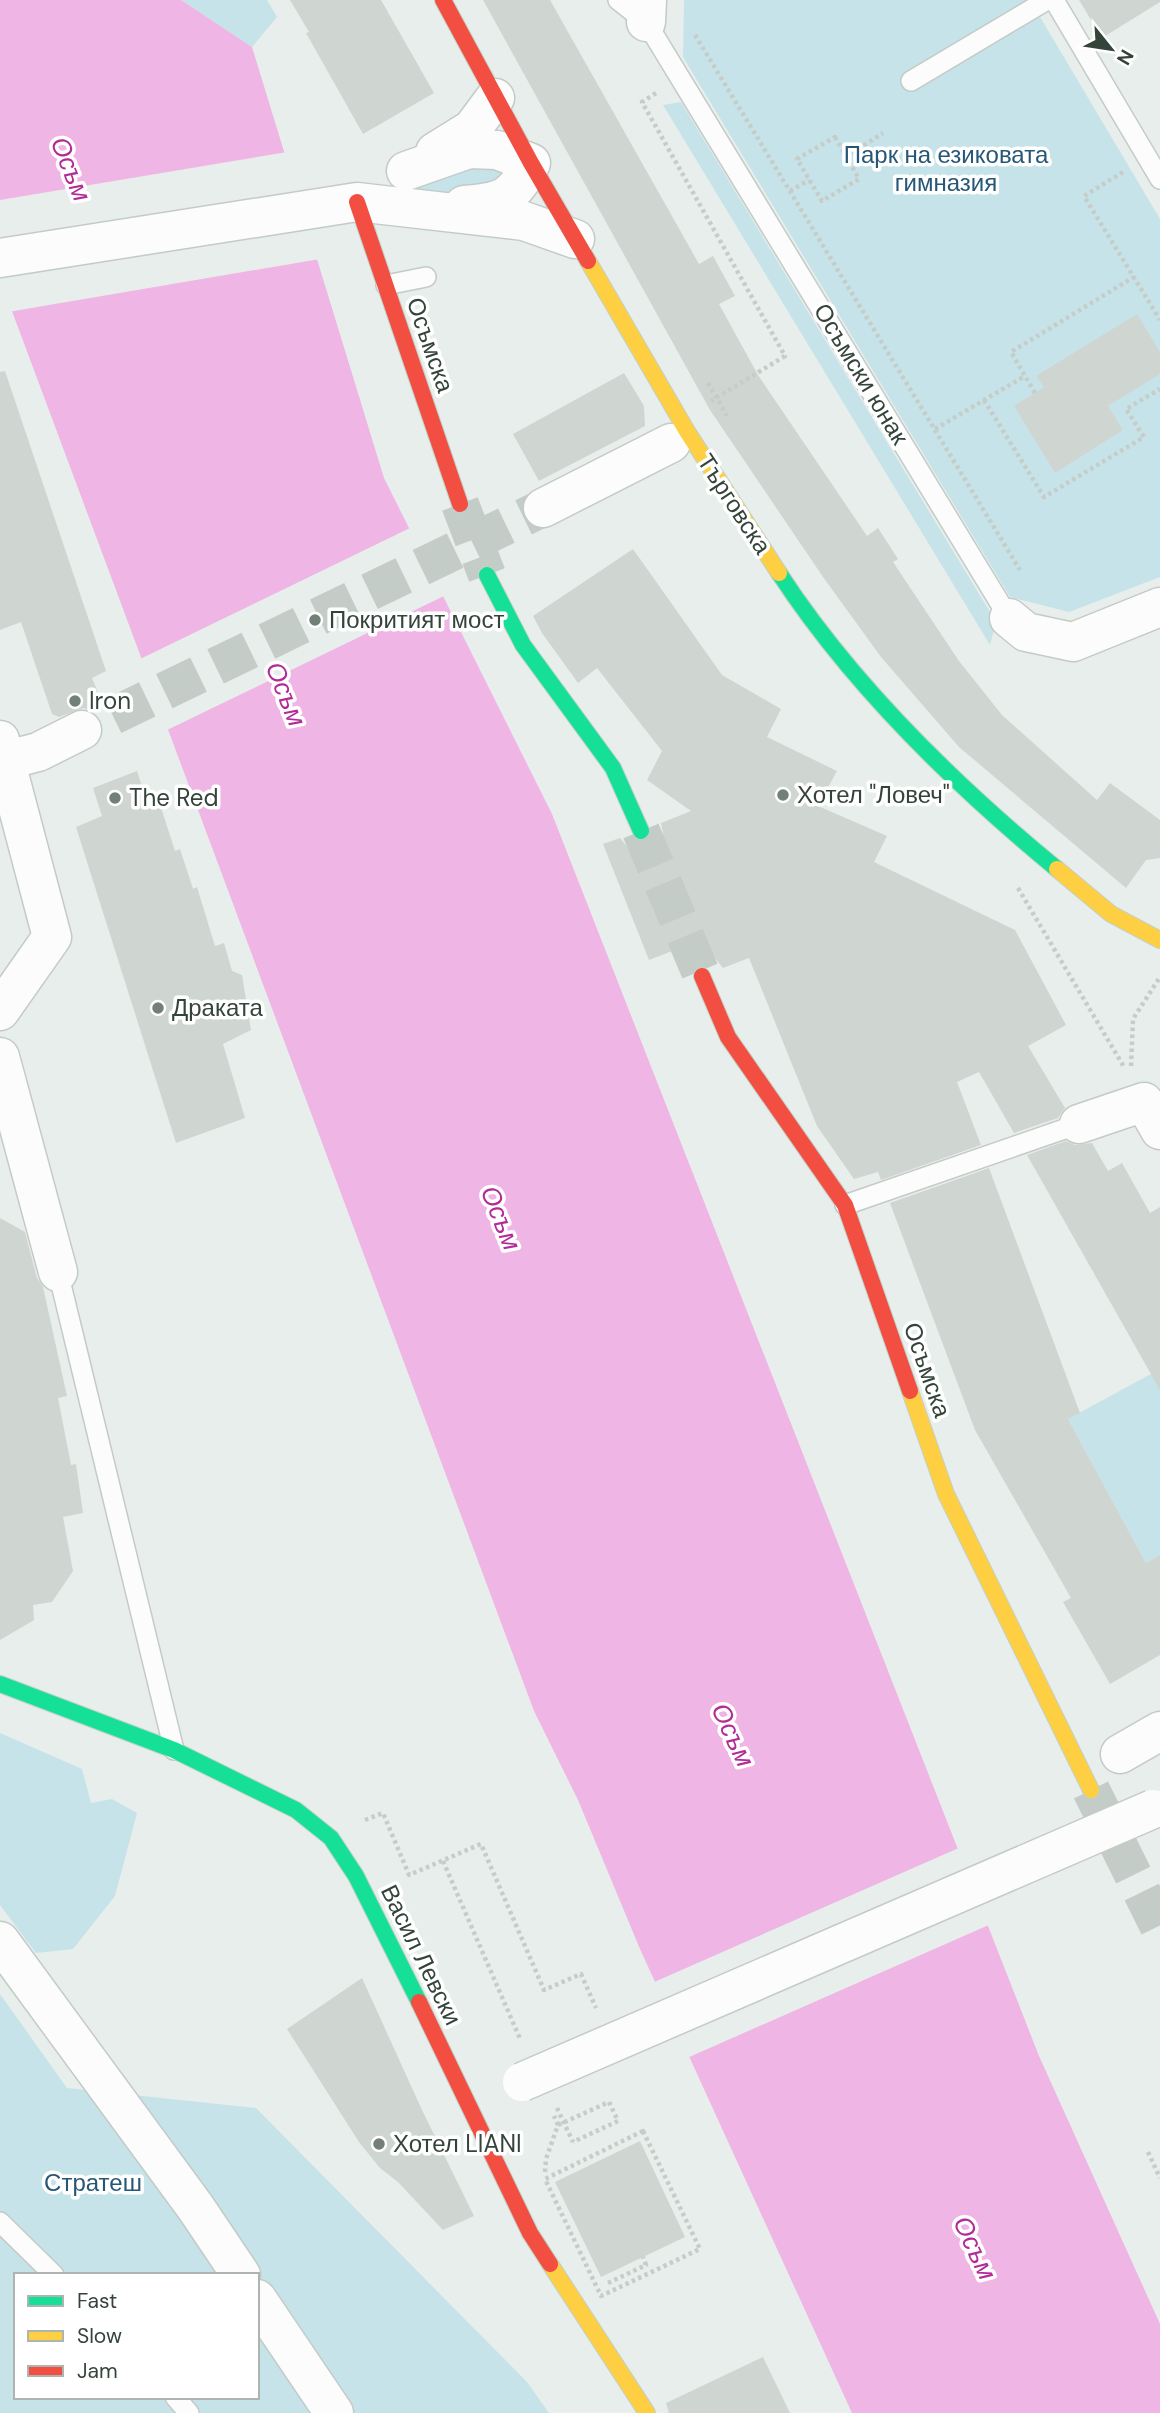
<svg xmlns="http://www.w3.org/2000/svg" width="1160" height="2413" font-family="'DM Sans',sans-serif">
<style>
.green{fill:#c6e3e9;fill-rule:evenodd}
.water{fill:#efb5e5}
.pier{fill:#e8eeeb}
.building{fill:#cfd6d2}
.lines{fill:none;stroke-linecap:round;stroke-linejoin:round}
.street-tunnel{stroke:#c4ccc8;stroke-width:38;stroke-dasharray:38 19;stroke-linecap:butt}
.secondary-tunnel{stroke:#c4ccc8;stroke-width:38;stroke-dasharray:38 19;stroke-linecap:butt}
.lane-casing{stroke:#c4cbc7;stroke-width:22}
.street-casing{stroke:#c4cbc7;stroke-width:41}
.fast-casing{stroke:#c1d1c9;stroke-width:18}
.slow-casing{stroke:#c1d1c9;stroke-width:18}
.jam-casing{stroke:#c1d1c9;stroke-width:18}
.path{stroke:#c6cdc9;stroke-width:4.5;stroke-dasharray:3.5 3.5;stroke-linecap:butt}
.lane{stroke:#fcfcfc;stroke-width:19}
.street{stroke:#fcfcfc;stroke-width:38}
.fast{stroke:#16e098;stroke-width:16}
.slow{stroke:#ffcf43;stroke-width:16}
.jam{stroke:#f24e42;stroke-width:16}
.street-bridge-casing{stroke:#c4cbc7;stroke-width:41;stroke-linecap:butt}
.path-bridge{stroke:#c6cdc9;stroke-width:4.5;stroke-dasharray:3.5 3.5;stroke-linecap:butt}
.street-bridge{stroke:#fcfcfc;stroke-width:38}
.poi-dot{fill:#738078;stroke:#fff;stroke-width:2.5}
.labels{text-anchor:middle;stroke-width:7;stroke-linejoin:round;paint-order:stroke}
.park-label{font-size:24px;fill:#265777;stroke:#fff}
.street-label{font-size:24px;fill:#34443a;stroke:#fff}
.poi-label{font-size:24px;fill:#34443a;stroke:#fff;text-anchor:start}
.water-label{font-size:26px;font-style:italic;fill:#b22b97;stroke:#fff}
</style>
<rect width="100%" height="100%" fill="#e8eeeb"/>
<!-- green -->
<g class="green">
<polygon points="181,0 267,0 277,17 252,47"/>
<polygon points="684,0 1030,0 1160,219 1160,577 1069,612 1010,597 683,57"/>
<polygon points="681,102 996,622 990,645 663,105"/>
<polygon points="497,166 500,174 495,182 457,194 415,197 412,186 453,169"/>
<polygon points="1160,1369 1160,1555 1146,1563 1068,1419"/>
<polygon points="0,1733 82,1769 91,1803 112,1799 137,1813 115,1896 73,1949 36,1953 0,1905"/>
<path d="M 0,1994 L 67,2088 L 256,2108 L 527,2382 L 549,2413 L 0,2413 ZM 16,2275 L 257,2275 L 257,2397 L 16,2397 Z"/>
</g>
<!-- water -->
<polygon class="water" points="0,0 181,0 252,47 384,478 552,814 1039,2056 1160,2324 1160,2413 852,2413 640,1949 578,1800 534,1711 0,279"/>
<!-- pier -->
<g class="pier">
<polygon points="287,152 320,259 8,312 0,289 0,200"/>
<polygon points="412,527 446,595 165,731 138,660"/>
<polygon points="961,1847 991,1924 687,2058 652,1983"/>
</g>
<!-- building -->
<g class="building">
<polygon points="290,0 381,0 434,93 363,134 306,33 309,32"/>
<polygon points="483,0 550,0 699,264 713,256 735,296 719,304 758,375 867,536 878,528 898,559 893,562 959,661 1002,715 1097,800 1110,783 1160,820 1160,858 1146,860 1126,888 959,747 881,657 823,577 710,410"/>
<polygon points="1079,0 1160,0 1160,2 1102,38"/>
<polygon points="1137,314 1160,352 1160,374 1108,406 1123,430 1055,473 1014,406 1044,387 1036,376"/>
<polygon points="5,371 106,671 92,678 104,707 94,712 83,708 59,717 52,714 21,622 0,630 0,372"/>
<polygon points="624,373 644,406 645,426 539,481 513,434"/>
<polygon points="633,549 722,675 781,709 767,737 837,771 818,806 887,836 874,862 1015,930 1066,1025 1028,1046 1065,1108 1058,1118 1014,1133 979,1072 957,1082 981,1145 881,1180 878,1172 854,1179 817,1126 749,958 723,968 715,958 705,954 694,956 685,962 681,972 672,951 649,960 603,844 620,838 629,849 638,853 649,851 659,843 663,833 661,823 691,811 647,780 662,751 597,668 578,683 542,633 533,616"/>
<polygon points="137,771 146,799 157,795 175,851 180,849 193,889 197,887 215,946 224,943 232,971 242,975 251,1030 223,1044 245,1118 176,1143 76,827 102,816 93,788"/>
<polygon points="1066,1141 1075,1145 1092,1143 1108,1171 1122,1163 1150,1213 1160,1207 1160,1390 1027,1155"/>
<polygon points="989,1168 1080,1413 1068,1419 1146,1563 1160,1555 1160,1655 1110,1684 1063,1602 1071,1598 975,1430 890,1203"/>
<polygon points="0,1218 25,1232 37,1278 43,1287 67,1396 58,1398 71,1465 76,1464 83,1513 63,1517 73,1571 52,1602 33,1605 34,1620 0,1640"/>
<polygon points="362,1978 422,2110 474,2216 443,2230 398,2182 380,2168 359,2142 287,2029"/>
<polygon points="640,2141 685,2237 601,2277 555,2182"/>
<polygon points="763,2357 790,2413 669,2413 666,2403"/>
</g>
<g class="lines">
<!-- street-tunnel -->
<polyline class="street-tunnel" points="113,716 543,508"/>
<!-- secondary-tunnel -->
<g class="secondary-tunnel">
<polyline points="460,504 487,575"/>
<polyline points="641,831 702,976"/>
<polyline points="1091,1790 1160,1929"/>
</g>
<!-- lane casing -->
<g class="lane-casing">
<g id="lane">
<polyline points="618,0 646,22 1009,618"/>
<polyline points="1054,0 1160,179"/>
<polyline points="911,81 1047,0"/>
<polyline points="386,285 426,277"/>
<polyline points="845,1205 1079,1124"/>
<polyline points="58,1272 174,1750"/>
<polyline points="0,2222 54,2275"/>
<polyline points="175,2397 189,2413"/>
</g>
</g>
<!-- street casing -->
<g class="street-casing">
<g id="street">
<polyline points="646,22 647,0"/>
<polyline points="435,152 472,129 495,98"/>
<path d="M 406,171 L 469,149 L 497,150 L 531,163 C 513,198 504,202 464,205"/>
<polyline points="0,258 357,202 524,221 575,239"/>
<polyline points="543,508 671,443"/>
<polyline points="1009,618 1026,632 1073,642 1160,607"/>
<polyline points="0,740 52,937 0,1011"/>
<polyline points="0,762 38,752 82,730"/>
<polyline points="0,1057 58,1272"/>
<polyline points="1079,1124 1144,1102 1160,1130"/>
<polyline points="1120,1754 1160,1731"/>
<polyline points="0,1941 196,2208 241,2275"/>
<polyline points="257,2299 334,2413"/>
</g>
</g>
<!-- fast casing -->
<g class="fast-casing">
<g id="fast">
<path d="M 779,573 C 852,685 955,785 1057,869"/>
<polyline points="487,575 523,645 613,768 641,831"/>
<polyline points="0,1684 174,1750 296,1810 331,1838 356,1876 419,2002"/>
</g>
</g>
<!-- slow casing -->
<g class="slow-casing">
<g id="slow">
<polyline points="588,261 688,433 779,573"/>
<polyline points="1057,869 1111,914 1160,940"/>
<polyline points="910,1391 946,1494 1091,1790"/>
<polyline points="550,2264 647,2413"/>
</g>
</g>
<!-- jam casing -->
<g class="jam-casing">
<g id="jam">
<polyline points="443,0 531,163 588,261"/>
<polyline points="357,202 460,504"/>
<polyline points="702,976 728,1037 845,1205 910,1391"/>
<polyline points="419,2002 530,2233 550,2264"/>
</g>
</g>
<!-- path -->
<g class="path">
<polyline points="695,35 1020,570"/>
<polyline points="656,93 642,102 785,356 711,401"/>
<polygon points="835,137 859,179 822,201 797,159"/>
<polyline points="846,157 883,133"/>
<polyline points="1123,172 1084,196 1160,320"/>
<polyline points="790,191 809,180"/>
<polyline points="708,383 727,416"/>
<polyline points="1035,393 1011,352 1134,277"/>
<polyline points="984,400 1044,497 1144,437 1126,409 1160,389"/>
<polyline points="935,429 1025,376"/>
<polyline points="1018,888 1124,1067"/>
<polyline points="1131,1066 1133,1019 1160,977"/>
<polyline points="365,1820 383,1813 409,1875 481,1844 544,1990 581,1974 596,2008"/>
<polyline points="443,1861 521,2041"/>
<polyline points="558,2125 609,2102 618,2121 573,2142"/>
<polygon points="643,2131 700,2249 601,2296 545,2179"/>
<polyline points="1148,2152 1160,2178"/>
<polyline points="545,2172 546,2159 558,2125 554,2116"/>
<polyline points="608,2283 646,2265 643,2257"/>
</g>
<!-- lane -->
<use href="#lane" class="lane"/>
<!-- street -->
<use href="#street" class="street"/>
<!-- fast -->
<use href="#fast" class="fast"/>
<!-- slow -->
<use href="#slow" class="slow"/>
<!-- jam -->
<use href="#jam" class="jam"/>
<!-- street-bridge casing -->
<g class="street-bridge-casing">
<polyline id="street-bridge" points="522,2082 1153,1809"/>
</g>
<!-- path-bridge -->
<polyline class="path-bridge" points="557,2108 573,2142"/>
<!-- street-bridge -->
<use href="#street-bridge" class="street-bridge"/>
</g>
<!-- markers -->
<g class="poi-dot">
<circle cx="315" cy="620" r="7"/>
<circle cx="75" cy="701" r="7"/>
<circle cx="783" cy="795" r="7"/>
<circle cx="115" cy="798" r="7"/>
<circle cx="158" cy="1008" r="7"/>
<circle cx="379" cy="2144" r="7"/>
</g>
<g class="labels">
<!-- park labels -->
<g class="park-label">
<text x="946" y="163">Парк на езиковата<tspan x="946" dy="28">гимназия</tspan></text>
<text x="93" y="2191">Стратеш</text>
</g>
<!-- street labels -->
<g class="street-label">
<text transform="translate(430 345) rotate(71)" y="8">Осъмска</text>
<text transform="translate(861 374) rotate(59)" y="8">Осъмски юнак</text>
<text transform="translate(734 504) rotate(57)" y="8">Търговска</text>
<text transform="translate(927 1370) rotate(71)" y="8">Осъмска</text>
<text transform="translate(421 1955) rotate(64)" y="8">Васил Левски</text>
</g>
<!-- poi labels -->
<g class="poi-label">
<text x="329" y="628">Покритият мост</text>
<text x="89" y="709">Iron</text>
<text x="797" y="803">Хотел "Ловеч"</text>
<text x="129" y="806">The Red</text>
<text x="172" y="1016">Драката</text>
<text x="393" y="2152">Хотел LIANI</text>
</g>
<!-- water labels -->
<g class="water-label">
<text transform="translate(71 169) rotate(68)" y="9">Осъм</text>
<text transform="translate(286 694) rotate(68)" y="9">Осъм</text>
<text transform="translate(501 1218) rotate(68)" y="9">Осъм</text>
<text transform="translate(733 1735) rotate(65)" y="9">Осъм</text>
<text transform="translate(975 2248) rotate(65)" y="9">Осъм</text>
</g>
</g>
<!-- legend -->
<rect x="14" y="2273" width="245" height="126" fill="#ffffff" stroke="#aeb4b0" stroke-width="2"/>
<rect x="28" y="2296" width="35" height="10" fill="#16e098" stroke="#aeb4b0" stroke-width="2"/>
<text x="77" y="2308" font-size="21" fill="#34443a">Fast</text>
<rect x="28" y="2331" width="35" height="10" fill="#ffcf43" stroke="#aeb4b0" stroke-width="2"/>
<text x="77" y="2343" font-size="21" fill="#34443a">Slow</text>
<rect x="28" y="2366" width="35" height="10" fill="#f24e42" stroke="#aeb4b0" stroke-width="2"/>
<text x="77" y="2378" font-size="21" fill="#34443a">Jam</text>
<!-- north arrow -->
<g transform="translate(1111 49) rotate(120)" stroke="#ffffff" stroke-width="5" paint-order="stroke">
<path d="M0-5L12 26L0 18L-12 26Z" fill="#34443a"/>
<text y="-10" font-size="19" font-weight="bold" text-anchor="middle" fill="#34443a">N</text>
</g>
</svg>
